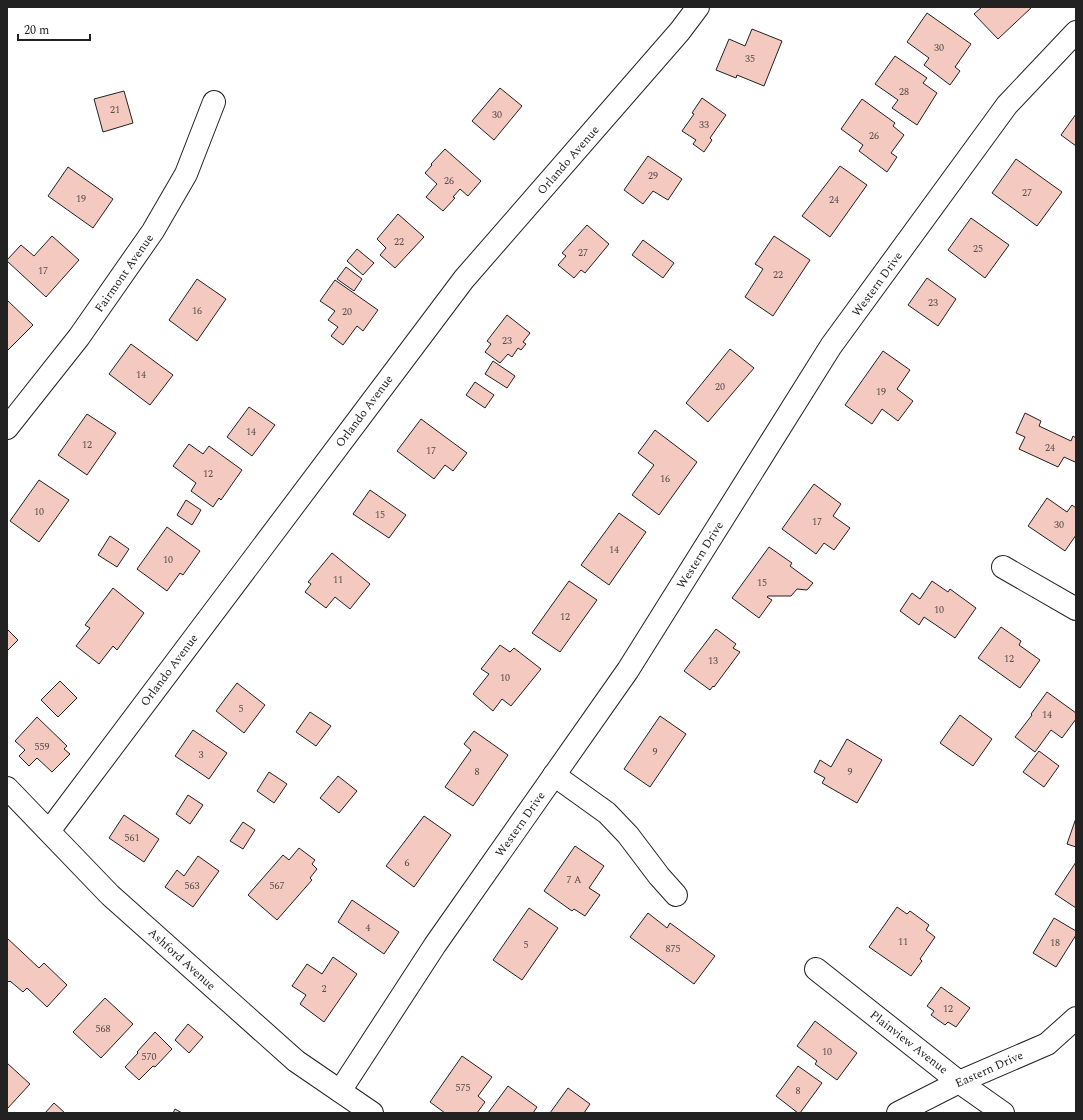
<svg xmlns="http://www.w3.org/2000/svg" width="1083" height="1120" font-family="Spectral,serif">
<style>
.building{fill:#f3c9c0;stroke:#222}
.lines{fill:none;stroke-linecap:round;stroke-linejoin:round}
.minor-casing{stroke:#222;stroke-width:24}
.major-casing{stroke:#222;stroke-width:24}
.minor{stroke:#fff;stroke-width:22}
.major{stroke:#fff;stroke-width:22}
.labels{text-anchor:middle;stroke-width:3;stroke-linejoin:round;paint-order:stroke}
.number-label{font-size:10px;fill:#564c4a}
.street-label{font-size:12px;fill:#222;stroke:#fff}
</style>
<rect width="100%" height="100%" fill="#fff"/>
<!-- building -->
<g class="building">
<polygon points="982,7 1032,7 998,39 974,14"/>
<polygon points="927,13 971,44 955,67 960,71 950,85 924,65 929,58 907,42"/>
<polygon points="752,29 782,41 764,86 737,75 736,78 716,70 729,39 745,46"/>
<polygon points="895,56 927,78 923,83 937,93 917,125 892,108 898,100 875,84"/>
<polygon points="500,88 522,106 494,140 472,121"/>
<polygon points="124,91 133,123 103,132 94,99"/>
<polygon points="702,98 726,115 710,138 712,140 704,152 693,144 696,140 682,131 694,114 692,113"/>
<polygon points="862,99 895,123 893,126 904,135 891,153 897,157 887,172 859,151 863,145 841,129"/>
<polygon points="1076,114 1076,146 1061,135"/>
<polygon points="445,149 481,181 468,196 460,189 453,197 455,198 443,211 426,197 437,184 425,173 432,165 431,164"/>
<polygon points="648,156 682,179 668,200 653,191 643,204 624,190"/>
<polygon points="1016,159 1062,192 1037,226 992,193"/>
<polygon points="840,166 867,185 830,237 802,216"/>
<polygon points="68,167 113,199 93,228 48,196"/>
<polygon points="398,214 424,237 395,268 380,255 386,248 377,239"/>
<polygon points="971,218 1009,245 985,278 948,250"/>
<polygon points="587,225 609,244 585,273 581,270 574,278 558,265 566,256 562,253"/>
<polygon points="52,236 79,260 46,297 7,261 7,260 21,245 34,256"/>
<polygon points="774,236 810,260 773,316 745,297 763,269 755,264"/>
<polygon points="643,240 674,263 663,278 632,255"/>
<polygon points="357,249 374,263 363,275 347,261"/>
<polygon points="346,267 362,279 354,291 337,279"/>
<polygon points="927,278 956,299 938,326 908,305"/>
<polygon points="197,279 226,299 197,341 169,320"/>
<polygon points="335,280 378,310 363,331 357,326 343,345 331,336 338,327 328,320 335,311 320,301"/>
<polygon points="7,300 33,325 7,351"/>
<polygon points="507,315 530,333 523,342 526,344 521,350 518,348 512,357 508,354 500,363 485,352 491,344 487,341"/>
<polygon points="131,344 173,375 150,405 109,374"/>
<polygon points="730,349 754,368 708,422 686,403"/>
<polygon points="883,351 910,370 897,389 913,401 898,421 882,409 872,424 845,405"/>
<polygon points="493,361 515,376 507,388 485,374"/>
<polygon points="475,382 494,395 485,408 466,395"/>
<polygon points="249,407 275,425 252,456 227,437"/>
<polygon points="1025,413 1041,421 1039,426 1071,441 1073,436 1076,438 1076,459 1075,462 1064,457 1058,467 1019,449 1025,437 1016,433"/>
<polygon points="87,414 116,433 87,475 58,455"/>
<polygon points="421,419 467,453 453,471 445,465 434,479 397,451"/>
<polygon points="655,430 697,462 659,515 632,495 654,465 638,453"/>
<polygon points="189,444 203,454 209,446 242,470 221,500 219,498 213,507 191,491 196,483 173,466"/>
<polygon points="39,480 69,500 39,542 10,521"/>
<polygon points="814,484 841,504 833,516 850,528 834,550 824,543 816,554 782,529"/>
<polygon points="370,490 406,515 389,538 353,514"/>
<polygon points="1047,498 1067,512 1072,505 1076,508 1076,535 1065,551 1028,526"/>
<polygon points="186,500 201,510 192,525 177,515"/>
<polygon points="619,513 646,532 609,585 581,565"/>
<polygon points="167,527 200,551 183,575 180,573 167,591 137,569"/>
<polygon points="110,536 129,549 117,567 98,555"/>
<polygon points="769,547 792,563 790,566 813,583 807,590 797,589 791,596 768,596 767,597 772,600 759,618 732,598"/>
<polygon points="332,553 370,584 350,609 335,597 326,608 305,592 311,584 308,582"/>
<polygon points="569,581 597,600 560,652 532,633"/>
<polygon points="932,581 948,592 950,589 976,608 955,638 924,617 919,625 900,611 912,593 920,599"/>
<polygon points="113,588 144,613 117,650 113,646 99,664 76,646 90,628 85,625"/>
<polygon points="1001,627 1021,641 1019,645 1040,660 1020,688 978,658"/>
<polygon points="7,629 18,640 8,650 7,649"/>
<polygon points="716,629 736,644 733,648 740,652 714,687 713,686 710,690 684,671"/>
<polygon points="500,645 510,652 514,648 541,669 511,706 502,699 493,711 473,694 489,674 481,669"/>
<polygon points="60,681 77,698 58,717 41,700"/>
<polygon points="237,683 265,705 244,733 216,711"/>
<polygon points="1047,692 1076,713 1076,719 1062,738 1051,730 1035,752 1015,737 1032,715 1031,714"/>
<polygon points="310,712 331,726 316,746 296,732"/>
<polygon points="960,715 992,739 973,766 940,743"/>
<polygon points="660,716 686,734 650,787 624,769"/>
<polygon points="37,717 67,746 64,749 70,754 52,772 37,758 29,766 19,756 25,750 15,741"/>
<polygon points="193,730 227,753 209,779 175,756"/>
<polygon points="474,731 508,755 473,806 445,787 471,750 464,744"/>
<polygon points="847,739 882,760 857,803 822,783 825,778 814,772 820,760 831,767"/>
<polygon points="1039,751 1059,766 1044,787 1023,772"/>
<polygon points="269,772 287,784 274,803 257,791"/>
<polygon points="338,776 357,791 339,813 320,798"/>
<polygon points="188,795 203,805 190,824 176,814"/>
<polygon points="124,815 159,839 144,862 109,838"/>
<polygon points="424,816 451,835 414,887 386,866"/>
<polygon points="1076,818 1076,847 1067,844"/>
<polygon points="243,822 255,830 243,849 230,841"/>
<polygon points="575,846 604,866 589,888 600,895 585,916 574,909 572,911 544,891"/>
<polygon points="299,848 315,860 312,864 317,869 310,878 312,880 277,920 248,895 283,855 289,860"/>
<polygon points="198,856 219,871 193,907 165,887 177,870 184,876"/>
<polygon points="1076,862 1076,908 1055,894"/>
<polygon points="352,900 399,932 384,954 338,922"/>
<polygon points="897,907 907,914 910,911 929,925 926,930 935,937 920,959 922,961 911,976 869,947"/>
<polygon points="529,908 558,928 522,980 493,960"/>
<polygon points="648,913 667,928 670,923 715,956 694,984 630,937"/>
<polygon points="1054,918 1076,931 1076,935 1056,967 1033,953"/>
<polygon points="7,938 39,968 44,963 67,985 47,1007 27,988 23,992 10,981 9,982 7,980"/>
<polygon points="333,957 357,974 324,1022 300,1004 306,995 292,986 307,964 322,974"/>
<polygon points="941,987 970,1008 956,1027 948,1022 945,1025 931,1015 934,1011 927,1006"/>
<polygon points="105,998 133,1024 101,1058 73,1032"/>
<polygon points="815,1021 857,1053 837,1080 815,1064 817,1061 797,1046"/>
<polygon points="188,1024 203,1037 189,1053 175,1040"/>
<polygon points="155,1032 172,1049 155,1067 153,1066 139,1080 125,1067 138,1053 137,1052"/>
<polygon points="462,1056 492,1077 478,1096 485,1102 477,1113 445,1113 430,1102"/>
<polygon points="7,1063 30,1084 7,1109"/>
<polygon points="798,1066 822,1083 800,1113 798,1113 776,1096"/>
<polygon points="508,1086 537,1107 533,1113 488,1113"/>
<polygon points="568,1088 590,1104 584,1113 550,1113"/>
<polygon points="54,1103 65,1113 45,1113"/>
<polygon points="175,1109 182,1113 173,1113"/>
</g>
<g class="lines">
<!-- minor casing -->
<g class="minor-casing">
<g id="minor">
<polyline points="7,428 79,337 153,231 186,174 214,102"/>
<polyline points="1003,567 1076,609"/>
<polyline points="554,775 607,813 628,835 659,876 676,895"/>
<polyline points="49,831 464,279 680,31 698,7"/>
<polyline points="816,969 959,1082 1003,1113"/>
<polyline points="340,1091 435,945 628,670 831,346 1007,105 1076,32"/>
<polyline points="898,1113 959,1082 1047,1044 1076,1018"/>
</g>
</g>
<!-- major casing -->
<g class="major-casing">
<polyline id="major" points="7,788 110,895 296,1061 372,1113"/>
</g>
<!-- minor -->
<use href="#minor" class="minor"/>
<!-- major -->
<use href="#major" class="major"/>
</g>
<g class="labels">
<!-- number labels -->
<g class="number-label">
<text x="939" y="51">30</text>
<text x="750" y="62">35</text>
<text x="904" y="95">28</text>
<text x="115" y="113">21</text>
<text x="497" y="118">30</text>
<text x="704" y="128">33</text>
<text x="874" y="139">26</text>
<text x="653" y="179">29</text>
<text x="449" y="184">26</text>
<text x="1027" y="196">27</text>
<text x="81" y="202">19</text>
<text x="834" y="203">24</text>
<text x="399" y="245">22</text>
<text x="978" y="252">25</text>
<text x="583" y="256">27</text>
<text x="43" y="274">17</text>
<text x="778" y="278">22</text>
<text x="933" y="306">23</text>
<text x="197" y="314">16</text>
<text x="347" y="315">20</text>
<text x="507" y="344">23</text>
<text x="141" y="378">14</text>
<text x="720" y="390">20</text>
<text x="881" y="395">19</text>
<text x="251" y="435">14</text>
<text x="87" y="448">12</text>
<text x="1050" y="451">24</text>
<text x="431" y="454">17</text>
<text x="208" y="477">12</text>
<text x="665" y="482">16</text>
<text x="39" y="515">10</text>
<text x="380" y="518">15</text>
<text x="817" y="525">17</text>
<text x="1059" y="528">30</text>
<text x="614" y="553">14</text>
<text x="168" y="563">10</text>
<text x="338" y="583">11</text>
<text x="762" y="586">15</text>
<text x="939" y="613">10</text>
<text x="565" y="620">12</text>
<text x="1009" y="662">12</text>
<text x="713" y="664">13</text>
<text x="505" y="681">10</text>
<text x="241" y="712">5</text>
<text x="1047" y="718">14</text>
<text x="42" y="750">559</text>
<text x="655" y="755">9</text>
<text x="201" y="758">3</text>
<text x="477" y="775">8</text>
<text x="850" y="775">9</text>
<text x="132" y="841">561</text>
<text x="407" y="866">6</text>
<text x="574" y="883">7 A</text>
<text x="192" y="889">563</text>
<text x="277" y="889">567</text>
<text x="368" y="931">4</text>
<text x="903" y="945">11</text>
<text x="1055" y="946">18</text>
<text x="526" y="948">5</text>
<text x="673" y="952">875</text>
<text x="324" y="992">2</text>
<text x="948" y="1012">12</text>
<text x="103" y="1032">568</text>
<text x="827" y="1055">10</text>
<text x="149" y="1060">570</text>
<text x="463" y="1091">575</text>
<text x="798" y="1094">8</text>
</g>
<!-- street labels -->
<g class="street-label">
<text transform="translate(568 160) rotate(-49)" y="4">Orlando Avenue</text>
<text transform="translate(124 273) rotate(-55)" y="4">Fairmont Avenue</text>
<text transform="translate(877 284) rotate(-54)" y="4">Western Drive</text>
<text transform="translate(364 411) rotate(-53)" y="4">Orlando Avenue</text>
<text transform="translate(700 555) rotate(-58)" y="4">Western Drive</text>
<text transform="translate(169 670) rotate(-53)" y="4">Orlando Avenue</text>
<text transform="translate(520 824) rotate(-55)" y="4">Western Drive</text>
<text transform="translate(182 959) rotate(42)" y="4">Ashford Avenue</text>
<text transform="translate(909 1042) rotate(38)" y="4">Plainview Avenue</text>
<text transform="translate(989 1069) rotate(-24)" y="4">Eastern Drive</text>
</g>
</g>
<!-- border -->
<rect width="1083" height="1120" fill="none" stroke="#222222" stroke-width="16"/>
<!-- scale -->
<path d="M18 34v6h72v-6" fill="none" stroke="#222222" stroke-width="2"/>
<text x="24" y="34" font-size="12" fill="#222222" stroke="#ffffff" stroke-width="3" paint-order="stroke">20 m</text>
</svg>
